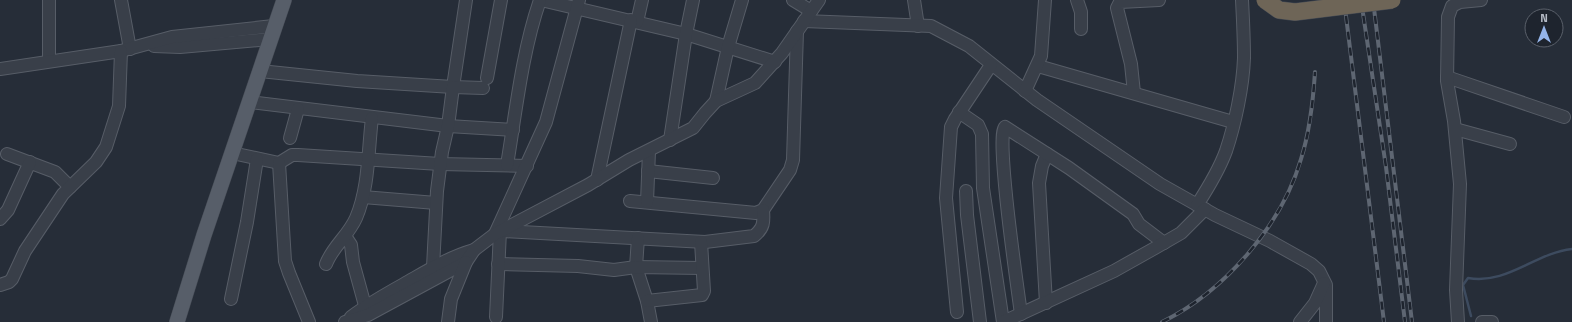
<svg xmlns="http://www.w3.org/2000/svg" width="1572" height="322" font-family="'Titillium Web',sans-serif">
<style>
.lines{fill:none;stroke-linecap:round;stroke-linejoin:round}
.stream{stroke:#3d4b5f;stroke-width:2.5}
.minor-casing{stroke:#575d67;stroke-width:14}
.major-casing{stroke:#424852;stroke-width:16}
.minor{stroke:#393f49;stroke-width:12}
.major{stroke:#575e69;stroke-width:15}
.rail-casing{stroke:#5e6672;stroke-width:4}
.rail{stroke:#1e242e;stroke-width:2.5;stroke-dasharray:8;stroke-linecap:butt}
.highway-bridge-casing{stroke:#444a54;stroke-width:18;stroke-linecap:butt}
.highway-bridge{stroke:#6e6557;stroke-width:17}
</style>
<rect width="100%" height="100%" fill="#262d38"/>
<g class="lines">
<!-- stream -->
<path class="stream" d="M 1471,316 L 1463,285 L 1468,278 C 1507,285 1535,253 1572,249"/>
<!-- minor casing -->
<g class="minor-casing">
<g id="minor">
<polyline points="121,0 130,49"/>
<polyline points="541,0 686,34 775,62"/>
<polyline points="793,0 811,11"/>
<polyline points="914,0 918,26"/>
<polyline points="1077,0 1081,12 1081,29"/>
<polyline points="804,21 931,26 969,46 1037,100 1160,184 1215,215 1270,241 1311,264 1319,271 1326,285 1326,322"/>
<polyline points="637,22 642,0"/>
<polyline points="154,46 180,47 270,39"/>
<polyline points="49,61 49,0"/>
<polyline points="1038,66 1233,122"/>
<polyline points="0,69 121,51 172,37 274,26"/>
<polyline points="260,71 357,81 453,87 466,0"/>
<polyline points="1447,77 1564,117"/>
<polyline points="487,78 501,0"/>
<polyline points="1025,91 1041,56 1045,0"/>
<polyline points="1134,93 1131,64 1117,8 1120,2 1159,0"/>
<polyline points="716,101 728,47 742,0"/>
<polyline points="250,102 448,126 513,130"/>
<polyline points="959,112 978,125 982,134 983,188 1003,322"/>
<polyline points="1455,129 1510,144"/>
<polyline points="290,138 298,109"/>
<polyline points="670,140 686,34 693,0"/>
<polyline points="232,153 279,163 292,155 298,155 440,164 527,166"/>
<polyline points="7,154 55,172 70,187"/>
<polyline points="279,163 285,261 289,273 309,322"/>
<path d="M 507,165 C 516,111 522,52 540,0"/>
<polyline points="648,171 713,178"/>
<polyline points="597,180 631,20"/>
<polyline points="966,191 967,215 980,322"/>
<polyline points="363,197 436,203"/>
<polyline points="630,201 756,213 763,210 790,170 793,160 797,31"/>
<polyline points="647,202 649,151"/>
<path d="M 1197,205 C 1208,188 1219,170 1226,151 C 1235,124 1243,87 1244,58 C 1244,39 1243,19 1242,0"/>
<polyline points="0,219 8,210 30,162"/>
<path d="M 503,231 L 705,242 L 754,236 C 764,228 764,222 763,210"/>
<polyline points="495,234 546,122 579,0"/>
<polyline points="345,236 351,245 353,262 367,313"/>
<polyline points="638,238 636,267 647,301 651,322"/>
<path d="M 326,264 C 333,246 348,236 356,218 C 369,188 368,150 372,118"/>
<polyline points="498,264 578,266 614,270 636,267 702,268"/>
<polyline points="433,267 437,191 442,152 448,126 453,87 483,88"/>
<polyline points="0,285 9,282 12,279 25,251 63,194 96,162 106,147 119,106 121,51"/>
<polyline points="231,299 247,222 257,159"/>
<polyline points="647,301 702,295 704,291 701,242"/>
<polyline points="1046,303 1039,183 1042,166 1047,154"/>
<polyline points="957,312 946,198 951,127 955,119 991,65"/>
<path d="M 1021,314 C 1018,291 995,135 1005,127 L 1069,168 L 1133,214 L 1139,224 L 1164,243"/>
<path d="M 351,317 C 368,304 386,294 404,284 C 427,271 449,257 474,250"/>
<polyline points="496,317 500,231"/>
<polyline points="345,322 368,315 466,262 474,250 495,234 588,185 629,160 693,128 705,113 716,101 755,83 782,53 819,0"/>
<polyline points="448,322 451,299 466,262"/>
<polyline points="1003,322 1114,271 1155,248 1181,233 1205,209"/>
<polyline points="1300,322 1315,303 1324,283"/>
<polyline points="1458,322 1456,290 1460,184 1454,121 1447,81 1448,17 1452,6 1460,2 1481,0"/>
<polyline points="1482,322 1492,322"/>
</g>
</g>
<!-- major casing -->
<g class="major-casing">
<polyline id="major" points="177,322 204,235 284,0"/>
</g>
<!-- minor -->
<use href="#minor" class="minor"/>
<!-- major -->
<use href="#major" class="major"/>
<!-- rail casing -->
<g class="rail-casing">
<g id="rail">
<polyline points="1344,0 1384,322"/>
<polyline points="1361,0 1386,167 1405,322"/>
<polyline points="1373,0 1412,322"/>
<path d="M 1162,322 C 1224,292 1282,225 1301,159 C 1310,131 1313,102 1315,72"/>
</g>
</g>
<!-- rail -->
<use href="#rail" class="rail"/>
<!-- highway-bridge casing -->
<g class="highway-bridge-casing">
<polyline id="highway-bridge" points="1265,0 1279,10 1295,12 1392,0"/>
</g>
<!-- highway-bridge -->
<use href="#highway-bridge" class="highway-bridge"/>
</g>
<!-- north arrow -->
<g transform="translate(1544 28)"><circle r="19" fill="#1e242e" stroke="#5a606a"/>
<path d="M0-3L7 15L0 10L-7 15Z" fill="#94b4ea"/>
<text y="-6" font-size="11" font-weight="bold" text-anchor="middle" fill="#b4bac5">N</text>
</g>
</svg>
